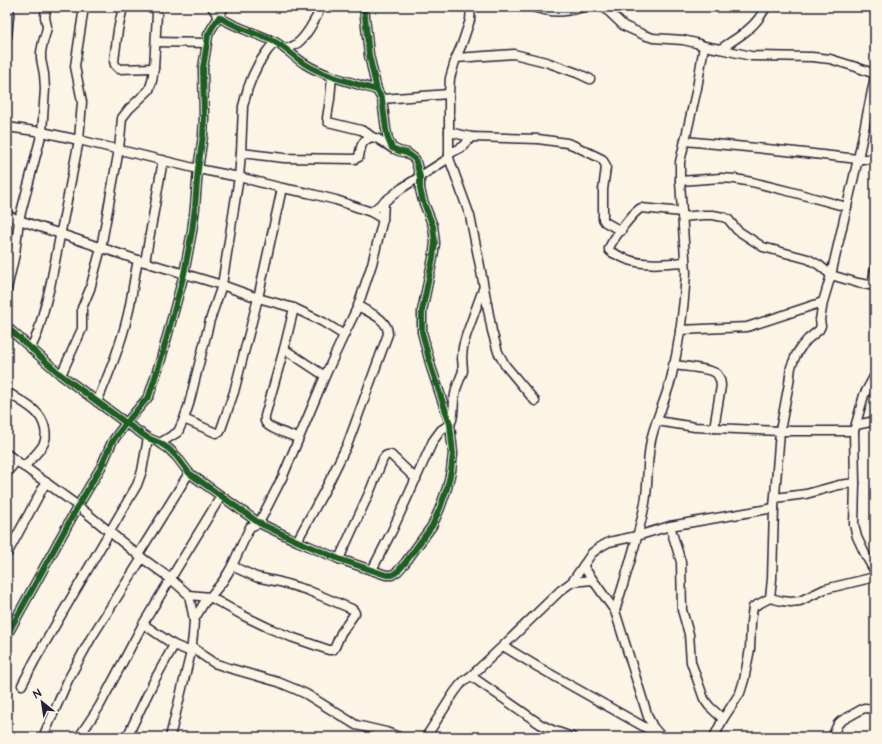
<svg xmlns="http://www.w3.org/2000/svg" width="882" height="744" font-family="'Architects Daughter',sans-serif">
<style>
.lines{fill:none;stroke-linecap:round;stroke-linejoin:round}
.minor-casing{stroke:#22223b;stroke-width:11}
.minor{stroke:#fcf5e5;stroke-width:8}
.cycleway-casing{stroke:#fcf5e5;stroke-width:8}
.cycleway{stroke:#1b5e20;stroke-width:6}
</style>
<rect width="100%" height="100%" fill="#fcf5e5"/>
<filter id="ink" filterUnits="userSpaceOnUse"><feTurbulence type="fractalNoise" baseFrequency=".025" numOctaves="2"/><feDisplacementMap in="SourceGraphic" scale="8" xChannelSelector="R" yChannelSelector="G"/><feConvolveMatrix kernelMatrix="1 2 1 2 8 2 1 2 1" color-interpolation-filters="sRGB"/></filter>
<g filter="url(#ink)">
<g class="lines">
<!-- minor casing -->
<g class="minor-casing">
<g id="minor">
<polyline points="123,7 118,30 114,61 115,65 119,69 154,68"/>
<polyline points="212,7 219,17 224,7"/>
<polyline points="471,7 470,20 462,44 456,58 450,78 449,94 449,158 470,216 480,266 492,331 498,352 505,365 535,401"/>
<path d="M 533,7 C 552,13 564,13 583,7"/>
<polyline points="601,7 606,9 624,26 644,35 653,38 683,40 696,43 704,46 720,49 751,56 812,57 830,59 856,67 875,74"/>
<polyline points="7,37 10,7"/>
<polyline points="156,42 207,43"/>
<path d="M 285,49 C 288,48 292,47 295,45 C 305,39 316,19 321,7"/>
<path d="M 720,49 C 739,37 755,28 766,7"/>
<polyline points="456,58 514,54 546,62 577,73 590,79"/>
<polyline points="332,76 330,99 327,118 328,122 361,130 367,133 372,137 378,139 392,148"/>
<polyline points="382,99 449,94"/>
<polyline points="7,127 42,132 79,140 198,169 239,177 282,188 308,193 336,200 371,212 383,219"/>
<polyline points="449,132 471,137 538,139 567,143 573,145 602,159 605,164 606,167 603,190 603,219 605,222 621,231"/>
<polyline points="685,141 796,152 858,159 875,159"/>
<path d="M 241,153 L 284,158 L 355,159 L 359,157 C 361,146 361,141 372,137"/>
<polyline points="449,154 464,146 471,137"/>
<polyline points="680,181 721,178 735,179 752,182 792,192 847,207"/>
<polyline points="371,212 402,188 449,158"/>
<path d="M 682,212 L 641,208 C 633,212 613,239 609,248 L 609,250 L 611,252 C 617,255 623,258 629,260 C 646,266 667,263 685,262"/>
<polyline points="7,215 19,220 138,260 222,285 258,298 294,308 323,322 344,335"/>
<polyline points="682,217 703,215 713,215 723,217 728,219 737,230 763,247 808,259 819,265 831,275 858,283 875,286"/>
<polyline points="145,262 163,160"/>
<polyline points="872,285 875,268"/>
<polyline points="7,289 15,254 19,220 42,132 45,89 44,74 41,59 41,52 43,42 46,32 47,27 45,17 46,7"/>
<path d="M 294,308 L 284,349 L 265,416 C 265,419 264,421 266,423 C 269,429 291,435 298,438"/>
<polyline points="7,327 61,375 126,423 148,438 160,443 169,449 177,457 189,473 259,523 297,541 339,559 386,575 392,575 398,571 405,563 432,526 440,508 447,488 451,471 453,454 450,424 431,367 422,332 422,311 433,258 435,243 433,226 423,201 420,189 420,177 418,169 415,159 407,153 399,151 392,148 388,139 386,129 382,99 377,90 369,55 364,7"/>
<polyline points="680,330 747,327 823,302"/>
<polyline points="31,348 38,332 50,287 79,140 82,102 75,66 84,7"/>
<polyline points="284,349 325,376"/>
<path d="M 673,365 C 682,366 713,369 717,374 C 720,378 721,382 721,386 L 714,428"/>
<path d="M 61,375 L 82,329 L 82,308 L 90,289 L 101,248 L 119,149 L 122,118 L 129,109 L 149,90 L 152,81 L 154,68 L 157,14 C 156,10 155,8 151,7"/>
<polyline points="875,375 864,395 854,431 855,483 854,525 857,537 865,554 875,572"/>
<path d="M 7,396 L 9,394 L 12,395 C 19,400 28,405 35,411 C 44,419 49,435 43,445 C 38,453 30,460 24,467"/>
<path d="M 97,402 C 109,373 121,345 128,314 C 132,297 134,278 138,260"/>
<polyline points="184,419 216,433 220,432 234,392 258,298 282,188"/>
<polyline points="657,421 695,427 714,428 780,431 854,431"/>
<polyline points="856,425 875,421"/>
<polyline points="160,443 178,432 184,419 189,404 210,320 222,285 239,177 241,153 243,106 248,88 253,75 259,63 268,50 275,42"/>
<polyline points="7,454 78,506 138,555 171,579 189,595 194,620"/>
<polyline points="7,473 16,461"/>
<polyline points="775,498 806,494 839,485 855,483"/>
<polyline points="670,526 681,562 682,610 689,634 691,662 704,699 709,706 723,719"/>
<path d="M 297,541 L 327,486 L 348,443 L 388,334 C 388,319 370,313 358,306"/>
<polyline points="7,554 46,482"/>
<polyline points="138,555 189,473"/>
<path d="M 339,559 L 370,491 L 383,459 C 385,455 387,454 391,455 L 416,479"/>
<polyline points="583,566 615,611 648,717 653,727 660,735"/>
<polyline points="372,570 392,531 433,441 441,430 450,424 452,420 453,415 454,400 456,389 463,371 462,357 463,347 466,336 483,289"/>
<polyline points="572,582 592,580"/>
<polyline points="189,595 210,597 244,616 271,629 291,637 329,650 333,650 335,647 341,633 355,613 354,611 352,609 307,590 280,582 256,577 232,566"/>
<polyline points="770,598 782,601 791,602 800,601 825,589 875,577"/>
<path d="M 615,611 C 626,575 638,540 645,503 C 649,481 646,458 652,436 C 657,417 666,398 671,379 C 679,346 684,307 686,273 L 680,181 L 680,162 L 697,88 L 704,46"/>
<polyline points="143,624 174,645 191,652"/>
<path d="M 7,635 L 78,506 L 101,467 L 112,442 L 126,423 L 149,396 L 161,359 L 184,274 L 192,231 L 195,207 L 198,169 L 203,136 L 204,118 L 203,68 L 207,43 L 208,35 L 212,28 L 219,17 C 236,28 256,33 275,42 C 286,48 294,57 305,64 C 324,76 354,83 377,90"/>
<polyline points="192,646 202,655 214,663 229,668 278,682 295,689 306,694 356,725 386,732 399,737"/>
<polyline points="503,646 538,667 655,733"/>
<polyline points="471,676 540,724 552,730 572,737"/>
<polyline points="22,685 35,660 137,485 142,471 148,438"/>
<polyline points="43,737 68,680 91,638 142,558"/>
<polyline points="79,737 99,707 143,624 221,496"/>
<polyline points="127,737 154,681 174,645"/>
<polyline points="170,737 191,652 193,635 194,620 204,603 210,597 223,581 228,573 232,566 250,527 259,523 283,476 325,376 344,335 358,306 372,264 383,219 384,202"/>
<polyline points="426,737 454,693 460,685 465,680 471,676 503,646 561,590 572,582 592,553 600,547 609,542 637,536 670,526 774,508"/>
<polyline points="714,737 723,719 740,693 744,680 750,649 751,622 753,607 770,598 772,579 774,508 780,431 789,383 791,367 796,355 801,347 808,339 819,330 821,326 820,320 823,302 831,275 858,159 875,76"/>
<polyline points="832,737 838,724 841,721 864,708 875,709"/>
</g>
</g>
<!-- minor -->
<use href="#minor" class="minor"/>
<!-- cycleway casing -->
<g class="cycleway-casing">
<g id="cycleway">
<polyline points="7,327 61,375 126,423 148,438 160,443 169,449 177,457 189,473 259,523 297,541 339,559 386,575 392,575 398,571 405,563 432,526 440,508 447,488 451,471 453,454 450,424 431,367 422,332 422,311 433,258 435,243 433,226 423,201 420,189 420,177 418,169 415,159 407,153 399,151 392,148 388,139 386,129 382,99 377,90 369,55 364,7"/>
<path d="M 7,635 L 78,506 L 101,467 L 112,442 L 126,423 L 149,396 L 161,359 L 184,274 L 192,231 L 195,207 L 198,169 L 203,136 L 204,118 L 203,68 L 207,43 L 208,35 L 212,28 L 219,17 C 236,28 256,33 275,42 C 286,48 294,57 305,64 C 324,76 354,83 377,90"/>
</g>
</g>
<!-- cycleway -->
<use href="#cycleway" class="cycleway"/>
</g>
</g>
<!-- margin -->
<rect width="882" height="744" fill="none" stroke="#fcf5e5" stroke-width="24"/>
<rect x="12" y="12" width="858" height="720" fill="none" stroke="#22223b" stroke-width="1.5" filter="url(#ink)"/>
<!-- north arrow -->
<g transform="translate(42 702) rotate(330)" stroke="#fcf5e5" stroke-width="3" paint-order="stroke">
<path d="M0-3L7 15L0 10L-7 15Z" fill="#22223b"/>
<text y="-6" font-size="11" font-weight="bold" text-anchor="middle" fill="#22223b">N</text>
</g>
</svg>
